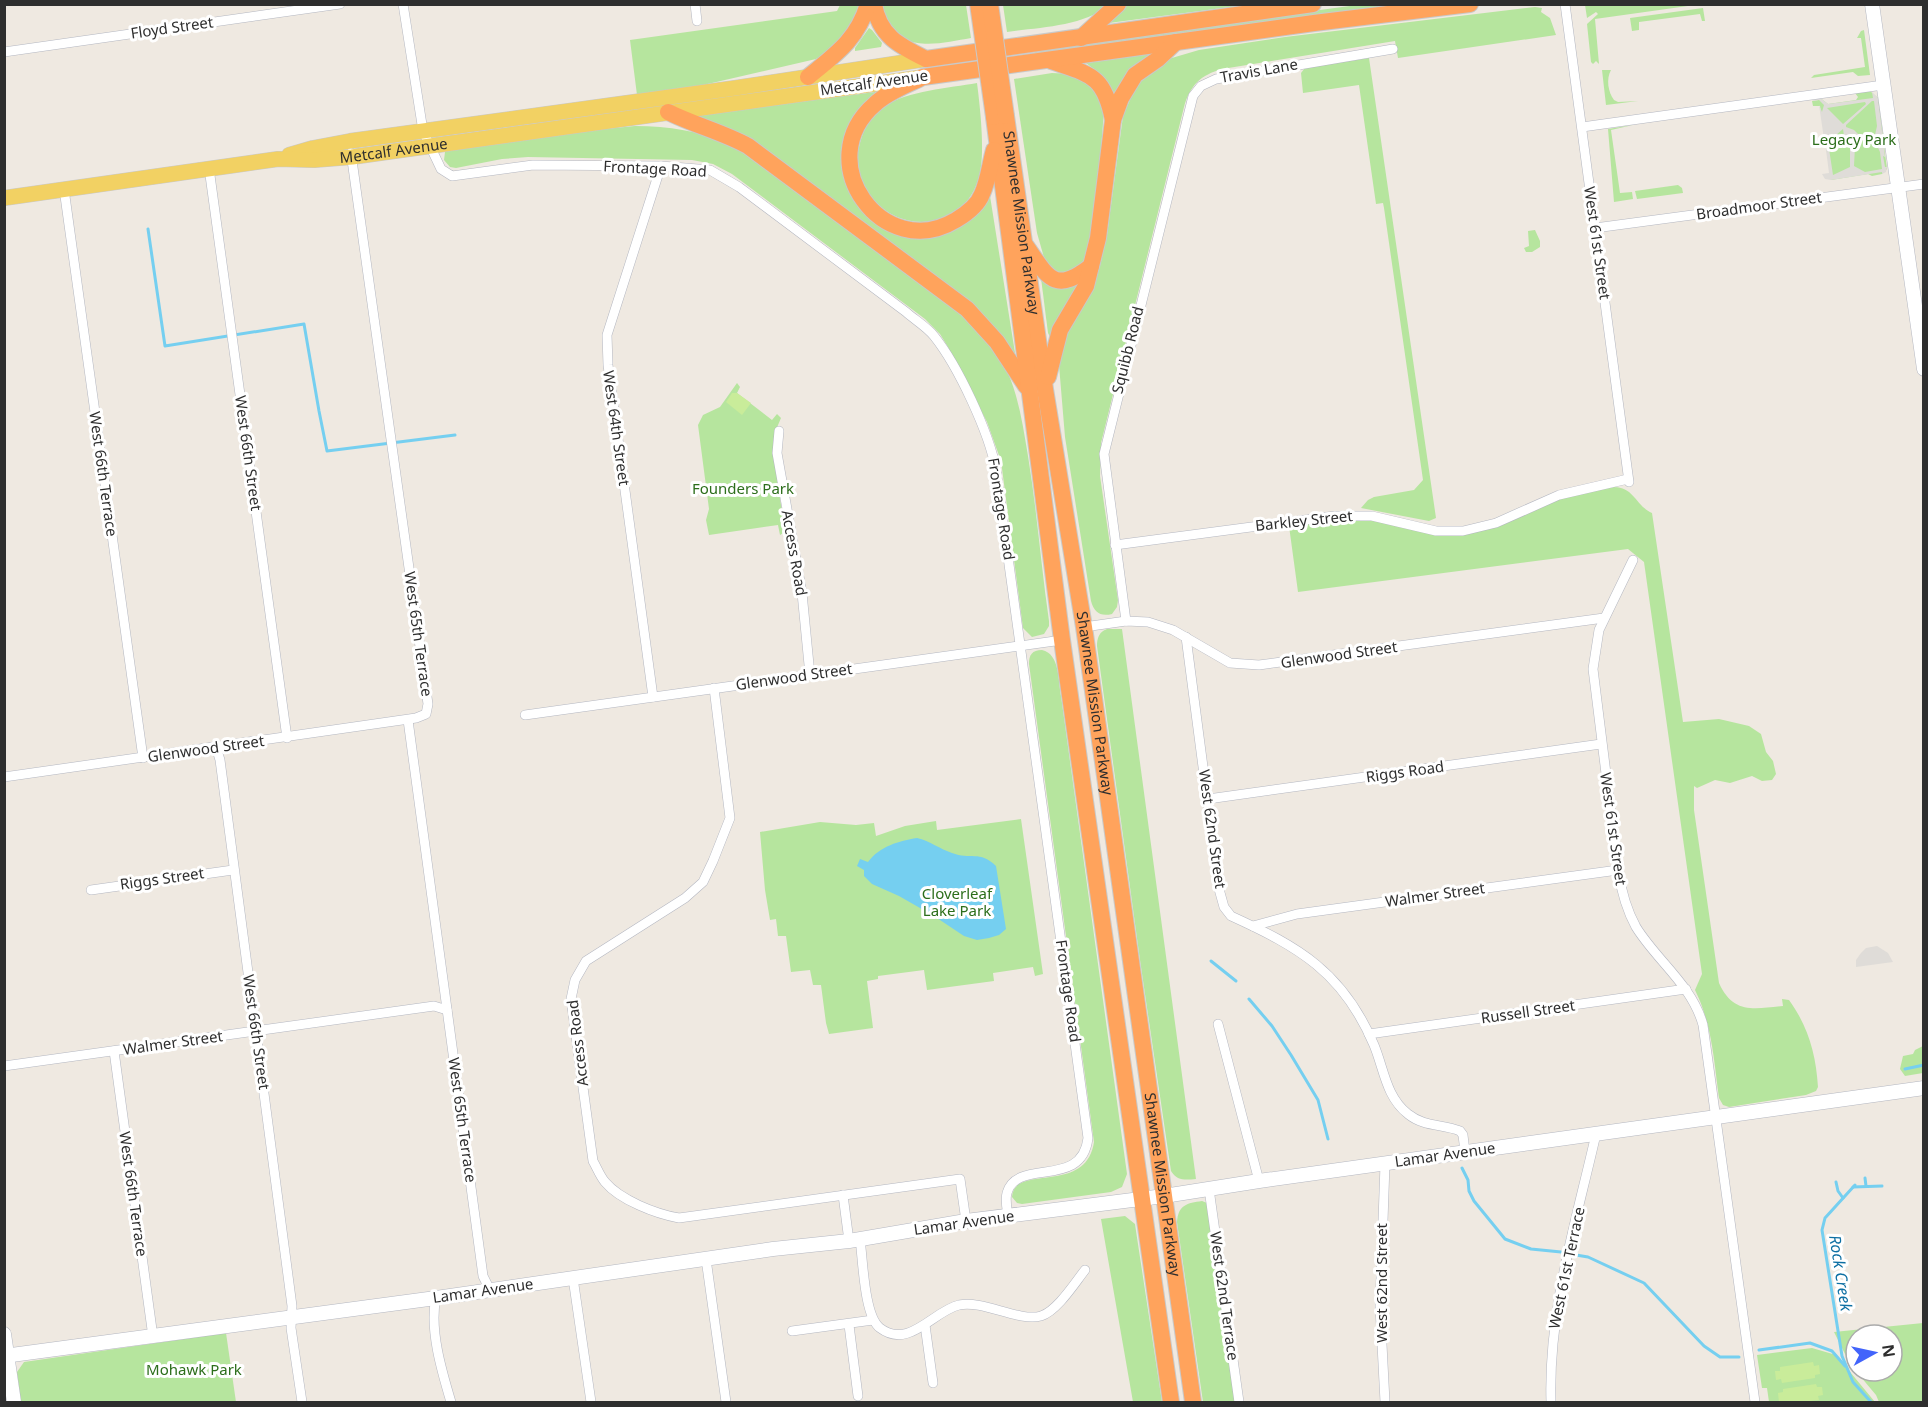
<svg xmlns="http://www.w3.org/2000/svg" width="1928" height="1407" font-family="'Noto Sans',sans-serif">
<style>
.green{fill:#b6e59e;fill-rule:evenodd}
.pitch{fill:#c9ec9a}
.plaza{fill:#dfdcd8;fill-rule:evenodd}
.water{fill:#75cff0}
.lines{fill:none;stroke-linecap:round;stroke-linejoin:round}
.stream{stroke:#75cff0;stroke-width:3}
.street-casing{stroke:#b4b7c1;stroke-width:10}
.secondary-casing{stroke:#b4b7c1;stroke-width:15}
.primary-casing{stroke:#c9c9c9;stroke-width:16}
.highway-casing{stroke:#c9c9c9;stroke-width:18}
.street{stroke:#fff;stroke-width:9}
.secondary{stroke:#fff;stroke-width:14}
.primary{stroke:#f2d163;stroke-width:15}
.highway{stroke:#ffa35c;stroke-width:16}
.highway-bridge-casing{stroke:#c9c9c9;stroke-width:18;stroke-linecap:butt}
.highway-bridge{stroke:#ffa35c;stroke-width:16}
.labels{text-anchor:middle;stroke-width:6;stroke-linejoin:round;paint-order:stroke}
.street-label{font-size:15px;fill:#2e2e2e;stroke:#fff}
.park-label{font-size:15px;fill:#2c6e1b;stroke:#fff}
.water-label{font-size:16px;font-style:italic;fill:#0d6fa3;stroke:#fff}
</style>
<rect width="100%" height="100%" fill="#efe9e1"/>
<!-- green -->
<g class="green">
<polygon points="840,5 862,5 855,22 826,54 816,59 699,86 637,95 630,40 837,11"/>
<path d="M 882,5 L 966,5 L 971,38 C 942,43 905,53 887,23 C 885,18 884,10 882,5 Z"/>
<path d="M 1003,5 L 1109,5 C 1082,27 1040,27 1007,32 Z"/>
<polygon points="1127,5 1245,5 1109,23"/>
<polygon points="1357,5 1414,5 1035,55 1034,49"/>
<polygon points="1585,5 1585,4 1695,5 1595,19 1599,64 1596,61 1593,64 1591,62 1587,24 1598,14 1596,12 1587,18"/>
<path d="M 1535,7 L 1542,8 L 1541,12 L 1550,18 L 1556,35 L 1398,58 L 1395,41 L 1222,69 C 1201,75 1190,85 1184,107 L 1101,443 L 1100,476 L 1118,600 L 1117,607 L 1112,614 C 1100,617 1094,612 1091,601 L 1065,437 L 1059,365 L 1062,342 L 1095,279 L 1100,266 L 1107,235 L 1123,116 L 1138,81 L 1165,60 L 1199,50 L 1285,37 Z"/>
<polygon points="1703,8 1705,21 1702,21 1700,14 1639,22 1639,30 1632,31 1630,18"/>
<polygon points="869,28 872,30 882,43 881,47 855,51 855,48"/>
<polygon points="1864,30 1870,75 1858,76 1853,72 1811,78 1814,75 1865,67 1861,38 1857,38 1861,31"/>
<polygon points="1150,54 1115,98 1103,76 1086,63"/>
<polygon points="1369,58 1436,518 1429,521 1361,508 1368,500 1374,497 1414,490 1423,480 1384,208 1383,203 1376,204 1359,85 1303,93 1301,73 1305,68"/>
<path d="M 1602,70 L 1611,70 C 1606,79 1608,92 1614,100 L 1618,102 L 1638,101 L 1606,105 Z"/>
<polygon points="1052,73 1072,74 1094,87 1104,110 1101,150 1090,240 1086,257 1078,270 1057,273 1045,261 1037,233 1014,79"/>
<path d="M 977,83 C 980,106 985,151 980,173 C 966,238 881,237 861,177 C 859,172 856,165 856,160 C 856,155 859,148 860,143 C 864,128 871,114 884,106 C 908,91 949,88 977,83 Z"/>
<polygon points="1870,91 1878,98 1887,169 1882,174 1872,176 1868,174 1831,180 1820,106 1813,106 1812,101 1819,100 1819,97 1828,104 1856,100 1858,97 1855,93"/>
<path d="M 875,92 L 876,94 C 847,110 840,150 845,179 L 912,235 L 990,196 L 1015,353 L 1013,354 L 994,327 L 690,116 Z"/>
<polygon points="1633,125 1611,130 1620,193 1632,192 1633,199 1614,202 1608,129"/>
<path d="M 635,126 C 669,126 699,131 731,144 L 961,313 C 979,331 996,348 1007,371 C 1019,397 1023,427 1028,456 C 1037,511 1041,566 1049,621 L 1049,626 L 1044,634 L 1032,637 L 1023,628 L 1001,461 L 987,422 L 948,347 L 940,334 L 925,319 L 732,174 L 713,164 L 692,160 L 528,157 L 502,159 L 456,168 L 450,167 L 444,160 L 445,152 L 451,149 L 584,131 Z"/>
<polygon points="1678,185 1682,188 1683,193 1637,199 1635,191"/>
<polygon points="1535,230 1540,241 1540,247 1532,252 1526,252 1524,248 1529,246 1528,231"/>
<polygon points="1041,278 1079,282 1050,337 1048,333"/>
<polygon points="737,383 740,387 737,393 772,420 777,414 781,418 775,432 780,499 785,528 785,532 780,535 778,525 709,535 706,520 709,509 698,425 703,415 720,407"/>
<path d="M 1614,487 C 1634,487 1636,506 1652,513 L 1683,722 L 1719,719 L 1749,726 L 1761,734 L 1766,752 L 1773,761 L 1776,774 L 1772,780 L 1762,781 L 1752,776 L 1730,783 L 1715,780 L 1697,788 L 1694,786 L 1694,810 L 1719,983 C 1733,1014 1753,1009 1783,1006 L 1782,999 L 1789,1000 C 1808,1026 1816,1054 1818,1087 L 1816,1091 L 1806,1095 L 1729,1107 L 1723,1105 L 1719,1098 C 1714,1061 1712,1024 1695,990 L 1702,974 L 1644,562 L 1628,549 L 1298,592 L 1289,526 L 1317,521 L 1360,519 L 1467,534 L 1499,526 L 1543,504 L 1583,492 Z"/>
<path d="M 1107,629 L 1122,629 L 1196,1179 C 1185,1180 1177,1181 1171,1171 L 1140,960 L 1097,646 C 1097,638 1099,632 1107,629 Z"/>
<path d="M 1042,650 C 1060,654 1058,680 1061,696 L 1127,1174 L 1122,1187 L 1111,1192 L 1022,1204 L 1017,1203 L 1012,1197 C 1014,1163 1086,1196 1094,1142 L 1029,664 C 1029,655 1032,650 1042,650 Z"/>
<polygon points="1021,819 1043,974 1035,976 1033,967 993,973 994,981 927,990 924,970 878,976 878,979 867,981 873,1028 829,1034 826,1023 821,985 813,985 810,970 791,972 786,936 778,936 776,919 770,920 765,890 760,832 820,822 856,825 874,823 876,836 905,826 936,821 937,830"/>
<polygon points="1923,1046 1923,1073 1905,1076 1900,1069 1903,1056 1913,1054 1915,1050"/>
<path d="M 1202,1201 L 1207,1203 L 1235,1402 L 1203,1402 L 1177,1222 C 1178,1205 1187,1203 1202,1201 Z"/>
<polygon points="1125,1216 1135,1224 1136,1231 1162,1402 1133,1402 1101,1219"/>
<path d="M 1923,1323 L 1923,1402 L 1879,1402 L 1876,1395 L 1850,1364 L 1834,1332 ZM 1856,1335 L 1892,1335 L 1892,1371 L 1856,1371 Z"/>
<polygon points="226,1333 236,1402 21,1402 17,1372 24,1362"/>
<polygon points="1812,1348 1836,1355 1875,1402 1769,1402 1767,1388 1762,1388 1757,1355"/>
</g>
<!-- pitch -->
<g class="pitch">
<polygon points="732,393 737,393 751,403 742,415 726,402"/>
<polygon points="1813,1362 1814,1366 1819,1365 1820,1374 1815,1375 1815,1378 1782,1383 1781,1379 1776,1380 1775,1371 1780,1371 1780,1367"/>
<polygon points="1816,1384 1817,1387 1822,1387 1823,1395 1818,1396 1819,1400 1800,1402 1779,1402 1778,1393 1783,1392 1783,1389"/>
</g>
<!-- plaza -->
<g class="plaza">
<path d="M 1872,92 L 1878,98 L 1885,157 L 1883,156 L 1885,167 L 1887,167 L 1886,172 L 1882,174 L 1882,172 L 1831,180 L 1825,179 L 1822,174 L 1829,173 L 1825,142 L 1817,143 L 1817,140 L 1824,139 L 1819,105 L 1822,112 L 1824,105 L 1819,100 L 1812,101 L 1819,97 L 1828,104 L 1873,98 ZM 1872,101 L 1874,101 L 1877,126 L 1875,135 L 1858,134 L 1854,130 L 1846,127 L 1846,125 ZM 1865,102 L 1866,104 L 1843,124 L 1827,108 ZM 1843,129 L 1844,136 L 1850,143 L 1850,167 L 1833,175 L 1828,142 ZM 1865,138 L 1874,139 L 1880,152 L 1882,169 L 1865,172 L 1854,166 L 1855,146 Z"/>
<polygon points="1877,946 1888,953 1893,962 1856,967 1856,960 1861,953 1866,948"/>
</g>
<!-- water -->
<path class="water" d="M 917,838 C 930,841 940,849 952,853 C 970,860 980,850 996,866 L 1006,929 L 999,935 L 989,938 L 977,940 L 964,936 L 934,916 L 899,896 L 872,884 L 864,876 L 864,870 L 857,866 L 860,859 L 868,862 C 880,846 899,841 917,838 Z"/>
<g class="lines">
<!-- stream -->
<g class="stream">
<polyline points="148,229 165,346 304,324 319,411 327,451 455,435"/>
<polyline points="1211,961 1236,981"/>
<polyline points="1249,999 1272,1026 1291,1055 1318,1100 1328,1139"/>
<polyline points="1905,1069 1924,1065"/>
<polyline points="1462,1168 1468,1180 1469,1191 1474,1201 1505,1239 1531,1249 1561,1252"/>
<polyline points="1865,1178 1866,1186"/>
<polyline points="1836,1182 1838,1191 1843,1198"/>
<polyline points="1855,1185 1825,1218 1822,1230 1842,1356 1853,1382 1871,1402"/>
<polyline points="1853,1187 1882,1186"/>
<polyline points="1576,1255 1588,1257 1644,1283 1704,1346 1720,1357 1739,1357"/>
<polyline points="1759,1350 1810,1343 1832,1351 1845,1366"/>
</g>
<!-- street casing -->
<g class="street-casing">
<g id="street">
<path d="M 403,4 L 423,131 L 441,169 L 452,176 L 533,165 L 661,166 L 710,170 L 739,187 L 906,312 C 915,320 927,327 934,336 C 958,366 989,432 996,470 L 1088,1138 C 1082,1190 1017,1157 1007,1193 C 1005,1200 1007,1209 1008,1216"/>
<polyline points="695,4 697,21"/>
<polyline points="1565,4 1629,482"/>
<polyline points="4,52 340,4"/>
<polyline points="1582,127 1883,85"/>
<polyline points="209,168 287,738"/>
<polyline points="64,189 143,758"/>
<polyline points="1595,228 1924,184"/>
<polyline points="779,431 777,453 802,593 810,675"/>
<polyline points="1115,545 1335,516 1372,516 1436,531 1463,531 1496,523 1559,495 1628,479"/>
<path d="M 1633,560 L 1599,630 L 1593,669 L 1618,870 C 1621,889 1626,909 1636,927 C 1657,961 1692,985 1703,1025 L 1755,1402"/>
<polyline points="1126,621 1104,454 1193,96 1201,86 1216,79 1393,49"/>
<polyline points="1084,627 1126,621 1148,622 1173,630 1230,663 1259,665 1604,618"/>
<path d="M 1186,637 L 1219,889 L 1224,907 L 1231,916 C 1299,947 1343,972 1374,1045 C 1384,1069 1386,1097 1408,1114 C 1424,1127 1442,1124 1460,1131 L 1463,1135 L 1465,1152"/>
<path d="M 714,688 L 730,818 L 713,861 L 703,882 L 685,898 L 586,961 L 575,980 L 571,999 L 593,1161 C 597,1168 600,1176 605,1182 C 620,1200 656,1214 679,1218 L 960,1179 L 966,1221"/>
<polyline points="653,697 608,365 607,335 661,166"/>
<polyline points="525,715 1062,640"/>
<polyline points="408,720 483,1276 490,1290"/>
<polyline points="216,747 220,760 292,1306 291,1328 302,1402"/>
<polyline points="4,777 416,718 426,714 428,704 351,153"/>
<polyline points="1208,799 1601,744"/>
<polyline points="91,890 233,870"/>
<polyline points="1253,926 1297,914 1618,870"/>
<polyline points="1218,1024 1259,1181"/>
<polyline points="1369,1034 1686,989"/>
<polyline points="114,1051 153,1337"/>
<polyline points="4,1066 434,1006 447,1010"/>
<polyline points="1209,1189 1239,1402"/>
<polyline points="843,1195 849,1241"/>
<path d="M 860,1239 C 863,1260 864,1316 880,1328 C 909,1350 933,1311 959,1305 C 984,1300 1018,1322 1041,1316 C 1057,1311 1074,1284 1085,1270"/>
<polyline points="706,1259 726,1402"/>
<polyline points="573,1278 591,1402"/>
<path d="M 436,1298 C 429,1329 442,1372 451,1402"/>
<polyline points="849,1325 858,1396"/>
<polyline points="925,1325 933,1383"/>
<polyline points="792,1331 873,1320"/>
<polyline points="1385,1402 1380,1306 1385,1164"/>
<path d="M 1551,1402 C 1548,1311 1576,1222 1596,1134"/>
</g>
</g>
<!-- secondary casing -->
<g class="secondary-casing">
<g id="secondary">
<polyline points="1872,4 1924,369"/>
<polyline points="4,1334 14,1402"/>
<polyline points="4,1356 436,1298 773,1249 849,1241 966,1221 1164,1196 1259,1181 1924,1088"/>
</g>
</g>
<!-- primary casing -->
<g class="primary-casing">
<g id="primary">
<polyline points="289,155 313,148 350,141 735,88 926,59"/>
<path id="s1" d="M 4,198 L 278,159 L 314,160 L 352,157 L 917,78"/>
</g>
</g>
<!-- highway casing -->
<g class="highway-casing">
<g id="highway">
<path d="M 874,4 C 879,36 900,46 926,59 L 1313,4"/>
<polyline points="1081,38 1118,4"/>
<path d="M 1051,61 C 1091,75 1104,75 1113,120"/>
<path d="M 808,77 C 836,54 857,40 868,4"/>
<path d="M 668,112 C 694,125 722,132 748,146 L 967,309 L 997,342 L 1026,386"/>
<path id="s2" d="M 1006,116 L 1045,389 L 1084,627 L 1193,1402"/>
<polyline points="994,117 1062,640 1171,1402"/>
<path d="M 994,150 C 990,164 988,181 982,194 C 978,205 966,214 956,220 C 883,264 809,161 875,104 C 888,92 907,85 923,77 L 1314,23 L 1470,4"/>
<path d="M 1026,246 C 1048,277 1054,295 1091,266"/>
<polyline points="1048,377 1060,330 1086,286 1098,238 1113,120 1121,98 1135,75 1158,59 1176,42"/>
</g>
</g>
<!-- street -->
<use href="#street" class="street"/>
<!-- secondary -->
<use href="#secondary" class="secondary"/>
<!-- primary -->
<use href="#primary" class="primary"/>
<!-- highway -->
<use href="#highway" class="highway"/>
<!-- highway-bridge casing -->
<g class="highway-bridge-casing">
<g id="highway-bridge">
<polyline points="978,4 994,117"/>
<polyline points="990,4 1006,116"/>
</g>
</g>
<!-- highway-bridge -->
<use href="#highway-bridge" class="highway-bridge"/>
</g>
<g class="labels">
<!-- street labels -->
<g class="street-label">
<text transform="translate(172 28) rotate(-8)" y="5">Floyd Street</text>
<text transform="translate(1259 71) rotate(-10)" y="5">Travis Lane</text>
<text transform="translate(874 83) rotate(-8)" y="5">Metcalf Avenue</text>
<text dy="5" stroke="none"><textPath href="#s1" startOffset="393">Metcalf Avenue</textPath></text>
<text transform="translate(655 169) rotate(3)" y="5">Frontage Road</text>
<text transform="translate(1759 206) rotate(-8)" y="5">Broadmoor Street</text>
<text dy="5" stroke="none"><textPath href="#s2" startOffset="108">Shawnee Mission Parkway</textPath></text>
<text transform="translate(1597 243) rotate(82)" y="5">West 61st Street</text>
<text transform="translate(1128 350) rotate(-76)" y="5">Squibb Road</text>
<text transform="translate(616 428) rotate(82)" y="5">West 64th Street</text>
<text transform="translate(248 453) rotate(82)" y="5">West 66th Street</text>
<text transform="translate(103 474) rotate(82)" y="5">West 66th Terrace</text>
<text transform="translate(1001 509) rotate(81)" y="5">Frontage Road</text>
<text transform="translate(1304 521) rotate(-6)" y="5">Barkley Street</text>
<text transform="translate(794 553) rotate(80)" y="5">Access Road</text>
<text transform="translate(418 634) rotate(82)" y="5">West 65th Terrace</text>
<text transform="translate(1339 655) rotate(-8)" y="5">Glenwood Street</text>
<text transform="translate(794 677) rotate(-8)" y="5">Glenwood Street</text>
<text dy="5" stroke="none"><textPath href="#s2" startOffset="594">Shawnee Mission Parkway</textPath></text>
<text transform="translate(206 749) rotate(-8)" y="5">Glenwood Street</text>
<text transform="translate(1405 772) rotate(-8)" y="5">Riggs Road</text>
<text transform="translate(1212 829) rotate(82)" y="5">West 62nd Street</text>
<text transform="translate(1613 829) rotate(82)" y="5">West 61st Street</text>
<text transform="translate(162 879) rotate(-8)" y="5">Riggs Street</text>
<text transform="translate(1435 895) rotate(-8)" y="5">Walmer Street</text>
<text transform="translate(1068 991) rotate(82)" y="5">Frontage Road</text>
<text transform="translate(1528 1012) rotate(-8)" y="5">Russell Street</text>
<text transform="translate(256 1032) rotate(82)" y="5">West 66th Street</text>
<text transform="translate(173 1043) rotate(-8)" y="5">Walmer Street</text>
<text transform="translate(578 1043) rotate(-97)" y="5">Access Road</text>
<text transform="translate(462 1120) rotate(82)" y="5">West 65th Terrace</text>
<text transform="translate(1445 1155) rotate(-8)" y="5">Lamar Avenue</text>
<text dy="5" stroke="none"><textPath href="#s2" startOffset="1080">Shawnee Mission Parkway</textPath></text>
<text transform="translate(133 1194) rotate(82)" y="5">West 66th Terrace</text>
<text transform="translate(964 1223) rotate(-8)" y="5">Lamar Avenue</text>
<text transform="translate(1567 1268) rotate(-78)" y="5">West 61st Terrace</text>
<text transform="translate(1382 1283) rotate(-90)" y="5">West 62nd Street</text>
<text transform="translate(483 1291) rotate(-8)" y="5">Lamar Avenue</text>
<text transform="translate(1224 1296) rotate(82)" y="5">West 62nd Terrace</text>
</g>
<!-- park labels -->
<g class="park-label">
<text x="1854" y="145">Legacy Park</text>
<text x="743" y="494">Founders Park</text>
<text x="957" y="899">Cloverleaf<tspan x="957" dy="17">Lake Park</tspan></text>
<text x="194" y="1375">Mohawk Park</text>
</g>
<!-- water labels -->
<g class="water-label">
<text transform="translate(1841 1273) rotate(81)" y="6">Rock Creek</text>
</g>
</g>
<!-- border -->
<rect width="1928" height="1407" fill="none" stroke="#2e2e2e" stroke-width="12"/>
<!-- north arrow -->
<g transform="translate(1874 1353) rotate(82)"><circle r="28" fill="#ffffff" stroke="#ababab" stroke-width="1.5"/>
<path d="M0-4.5L10 22L0 15L-10 22Z" fill="#4264fb"/>
<text y="-9" font-size="16" font-weight="bold" text-anchor="middle" fill="#2e2e2e">N</text>
</g>
</svg>
